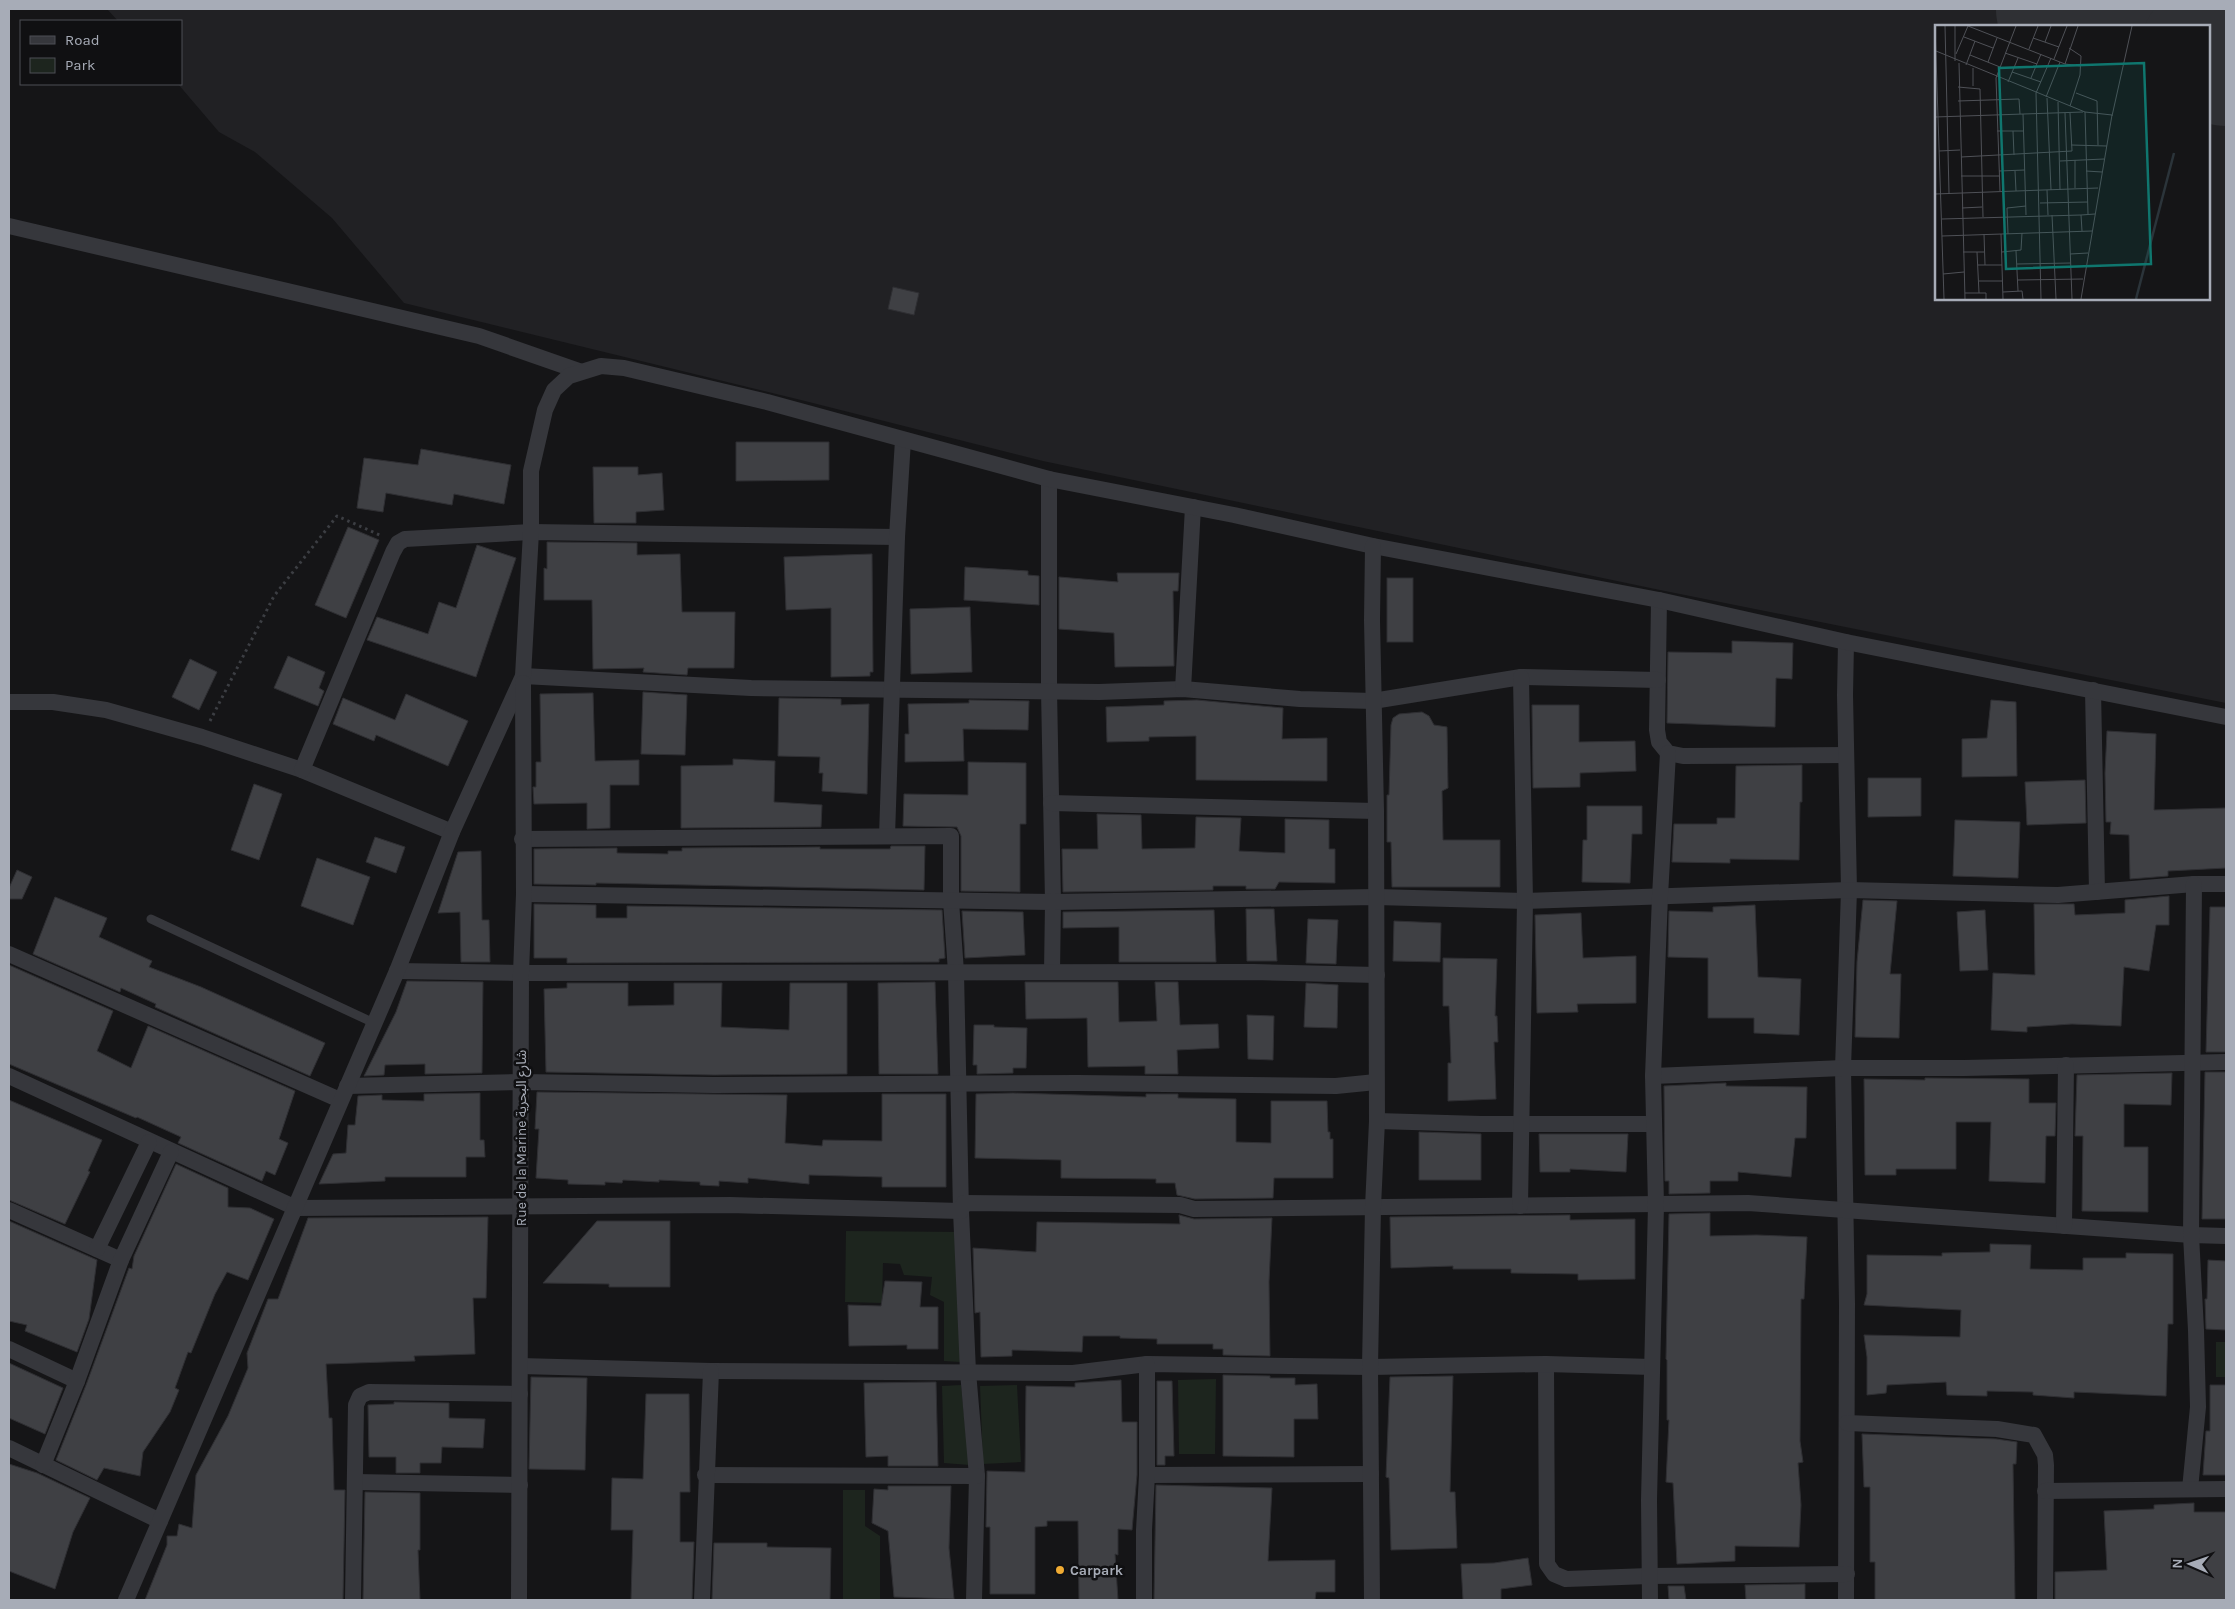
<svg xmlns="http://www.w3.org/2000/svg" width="2235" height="1609" font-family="Karla,'Noto Sans Arabic',sans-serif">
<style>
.built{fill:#212124;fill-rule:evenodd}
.green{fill:#1d251e}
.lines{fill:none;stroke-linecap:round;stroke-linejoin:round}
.runway{stroke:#2f3034;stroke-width:138}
.building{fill:#3f4044;stroke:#2f2f33}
.path{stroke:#3c3e43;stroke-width:3;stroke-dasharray:2.5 4;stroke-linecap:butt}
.lane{stroke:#36373c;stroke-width:9}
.street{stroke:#36373c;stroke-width:16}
.poi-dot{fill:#f0ab33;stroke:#101012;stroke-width:2}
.labels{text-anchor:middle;stroke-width:5;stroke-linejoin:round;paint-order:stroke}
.street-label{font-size:14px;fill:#a7acb7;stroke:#101012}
.poi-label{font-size:14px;font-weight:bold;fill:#a7acb7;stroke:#101012;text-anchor:start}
.inset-river{fill:none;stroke:#2b343a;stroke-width:2.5}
.inset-road{fill:none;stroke:#4f5157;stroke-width:1}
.view{fill:#0f766e;fill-opacity:0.15;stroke:#0f766e;stroke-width:2.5}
.inset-edge{fill:none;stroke:#a7acb7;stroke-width:2.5}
</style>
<rect width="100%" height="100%" fill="#151517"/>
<!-- built -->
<path class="built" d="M 107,9 L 2226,9 L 2226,703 L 1660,590 L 1043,461 L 801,400 L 404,303 L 332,218 L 255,152 L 219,132 L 178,84 L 181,84 L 181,21 L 118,21 ZM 1936,26 L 2209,26 L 2209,299 L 1936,299 Z"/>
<!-- green -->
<g class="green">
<polygon points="846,1231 961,1232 960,1362 944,1361 944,1302 930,1295 932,1277 904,1275 900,1264 883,1263 882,1303 845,1302"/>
<rect x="2216" y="1342" width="10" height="35"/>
<polygon points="1216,1379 1215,1454 1179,1454 1178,1380"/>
<polygon points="961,1385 969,1465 944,1463 942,1386"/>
<polygon points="1017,1385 1021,1462 983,1464 980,1386"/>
<polygon points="843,1490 865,1490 865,1526 880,1536 880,1600 843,1600"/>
</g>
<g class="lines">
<!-- runway -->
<g class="runway">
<polyline points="2065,9 2124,26"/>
<polyline points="2209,51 2226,57"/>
</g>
</g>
<!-- building -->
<g class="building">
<polygon points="893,287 919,293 914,315 888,309"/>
<polygon points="736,442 829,442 829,480 736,481"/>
<polygon points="421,449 511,465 504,504 454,494 452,505 386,493 383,512 357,508 364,458 418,465"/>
<polygon points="593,467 638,467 638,475 662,473 664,510 636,512 636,523 594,523"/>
<polygon points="348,527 379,540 346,618 315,605"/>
<polygon points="547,542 637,543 637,555 680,554 682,612 735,612 734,668 688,668 687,675 643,672 644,668 593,669 592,600 544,600 544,568 547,569"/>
<polygon points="477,545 516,558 476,677 367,640 377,617 428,634 439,602 456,608"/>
<polygon points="872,554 873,672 870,672 870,676 831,677 831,608 786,610 784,557"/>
<polygon points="965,567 1028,571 1028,575 1039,576 1039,605 964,600"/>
<polygon points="1117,573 1179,573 1178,591 1173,591 1174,666 1115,667 1114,633 1059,629 1059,577 1118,582"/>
<rect x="1387" y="578" width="26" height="64"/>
<polygon points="970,607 972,672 911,674 910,609"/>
<polygon points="1732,641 1793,643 1792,679 1776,678 1775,727 1667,723 1668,652 1732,653"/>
<polygon points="288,656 325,672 319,688 324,691 318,706 274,688"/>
<polygon points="190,659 217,672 199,710 172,697"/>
<polygon points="643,692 687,695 685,755 641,754"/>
<polygon points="593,693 595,761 639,760 639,785 610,785 610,828 587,829 587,803 534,804 533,787 536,787 536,762 541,762 540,694"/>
<polygon points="406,694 468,721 448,766 376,735 374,741 333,724 343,698 395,720"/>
<polygon points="779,698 841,699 841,705 869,704 867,794 822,791 823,773 819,773 820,757 778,756"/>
<polygon points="969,700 1029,701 1028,730 963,729 964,761 905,762 905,734 909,734 908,704 969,703"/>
<polygon points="1197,700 1283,708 1282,739 1327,738 1327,781 1196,780 1196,736 1149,737 1149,741 1107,742 1106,707 1164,705 1164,701"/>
<polygon points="1991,700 2016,702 2017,776 1962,777 1962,739 1987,738"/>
<polygon points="1532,705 1579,705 1579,742 1635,741 1636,771 1580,773 1580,787 1533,788"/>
<polygon points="1422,712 1429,716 1434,725 1447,727 1448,788 1442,791 1443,840 1500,840 1500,887 1392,887 1391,842 1387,842 1387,795 1389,795 1391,725 1393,718 1399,714"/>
<polygon points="2107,731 2156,734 2154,810 2226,808 2226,868 2168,871 2168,876 2130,879 2129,835 2110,834 2111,822 2106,822 2105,773"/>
<polygon points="733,759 775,761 774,802 822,805 821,827 681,828 681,766 733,765"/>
<polygon points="968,762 1026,763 1026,824 1020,824 1020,892 961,891 961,836 957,827 903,826 904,794 968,795"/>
<polygon points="1802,765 1802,802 1800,802 1799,860 1730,859 1730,863 1672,862 1674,824 1717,824 1717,818 1735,818 1736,766"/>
<polygon points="1868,778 1921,778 1921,816 1868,817"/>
<polygon points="2085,780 2086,823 2027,825 2025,782"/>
<polygon points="254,784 282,794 259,860 231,850"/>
<polygon points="1587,806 1642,806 1642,834 1632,834 1630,883 1582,882 1583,840 1587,840"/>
<polygon points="1097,814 1141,815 1142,849 1195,848 1196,817 1241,818 1239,851 1285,853 1285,819 1329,820 1329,849 1335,849 1335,883 1279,882 1275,889 1246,889 1246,886 1213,886 1213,890 1063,892 1062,849 1098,849"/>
<polygon points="1955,820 2020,822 2018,878 1953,876"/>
<polygon points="375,837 405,847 396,873 366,862"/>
<polygon points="891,846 925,846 924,890 596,883 596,885 534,884 534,849 617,848 617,853 668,854 668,851 682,851 682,848 820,847 820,849 890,849"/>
<polygon points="481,851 482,920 489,920 490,962 461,962 460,912 438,913 458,852"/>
<polygon points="317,858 370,877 353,925 301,906"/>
<polygon points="17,870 32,877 22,899 9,899 9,888"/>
<polygon points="2169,896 2169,925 2156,925 2149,971 2124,967 2121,1026 2072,1024 2027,1027 2027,1032 1991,1030 1993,973 2035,975 2034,904 2074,904 2075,915 2125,913 2125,900"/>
<polygon points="55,897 107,918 99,937 152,961 149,967 201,987 325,1043 310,1076 155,1007 156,1004 121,988 120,992 33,954"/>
<polygon points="1863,900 1897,901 1890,974 1901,974 1899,1038 1855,1037 1857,962"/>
<polygon points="534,904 596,905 596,918 627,918 627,906 942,910 945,958 939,959 939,962 567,963 567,958 534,958"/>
<polygon points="1755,905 1758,977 1801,979 1799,1035 1754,1033 1754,1018 1708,1018 1708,958 1668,957 1669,911 1713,912 1713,907"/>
<polygon points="2210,907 2226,907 2226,1052 2206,1052"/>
<polygon points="1246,909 1274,909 1277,961 1247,961"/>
<polygon points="1214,910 1216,962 1119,962 1119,927 1063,928 1063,912"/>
<polygon points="1985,910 1988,970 1960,971 1957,912"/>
<polygon points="962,911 1023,912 1025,955 965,958"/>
<polygon points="1581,913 1583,958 1636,956 1636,1003 1577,1004 1578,1012 1537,1013 1535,915"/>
<polygon points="1308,919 1338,920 1336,964 1306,963"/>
<polygon points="1394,921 1441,923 1440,962 1393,961"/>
<polygon points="1443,958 1497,959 1495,1016 1497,1016 1498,1042 1494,1042 1496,1099 1448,1101 1448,1063 1451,1063 1449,1006 1443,1006"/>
<polygon points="9,965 113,1011 97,1051 131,1068 148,1026 295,1091 279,1139 288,1143 275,1175 266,1171 262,1181 178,1143 181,1137 137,1117 136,1118 9,1064"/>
<polygon points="407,981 483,982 482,1073 425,1074 425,1064 385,1065 384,1075 364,1076 396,1012"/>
<polygon points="935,982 938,1074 879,1074 878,983"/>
<polygon points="1025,982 1118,982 1119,1022 1157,1021 1155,982 1178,982 1180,1025 1218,1024 1219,1048 1177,1050 1178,1074 1145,1074 1145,1066 1088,1067 1087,1018 1026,1019"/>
<polygon points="567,983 628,983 628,1006 674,1005 674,983 722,983 721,1027 789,1030 790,983 847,983 847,1074 714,1075 546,1072 544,989 567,988"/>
<polygon points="1306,983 1338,985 1337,1028 1304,1027"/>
<polygon points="1247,1015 1274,1016 1273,1060 1248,1059"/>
<polygon points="974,1025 994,1025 994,1027 1027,1028 1026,1068 1013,1068 1013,1073 977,1074 977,1065 973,1065"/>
<polygon points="2205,1072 2226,1072 2226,1219 2202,1219"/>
<polygon points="2172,1073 2171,1105 2124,1104 2124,1147 2148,1147 2148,1212 2082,1211 2083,1136 2075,1136 2077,1075"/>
<polygon points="1925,1078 2029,1079 2029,1103 2056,1103 2055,1136 2046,1136 2045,1183 1989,1181 1991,1122 1956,1122 1956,1169 1896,1169 1896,1175 1865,1175 1864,1079 1925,1080"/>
<polygon points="1726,1083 1726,1086 1807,1087 1806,1138 1795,1138 1791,1177 1738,1172 1738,1181 1710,1181 1710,1193 1669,1194 1669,1181 1665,1181 1664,1086"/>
<polygon points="537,1092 787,1095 785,1143 822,1146 823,1140 882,1141 882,1094 946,1094 946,1187 882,1187 882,1177 809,1175 809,1184 748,1178 748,1183 719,1181 719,1186 700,1185 700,1182 659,1180 659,1182 623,1180 622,1183 605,1182 605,1185 568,1184 568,1180 536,1178 539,1129 535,1129"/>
<polygon points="480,1093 480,1140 484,1140 485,1157 466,1157 466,1177 385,1177 385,1181 319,1184 333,1154 346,1153 348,1125 355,1125 358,1096 382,1095 382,1100 424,1101 424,1094"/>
<polygon points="1013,1093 1146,1097 1146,1094 1178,1094 1178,1098 1236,1099 1236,1142 1271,1143 1271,1101 1327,1101 1328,1132 1330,1132 1330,1139 1333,1139 1333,1178 1274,1178 1273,1198 1195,1199 1177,1195 1175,1183 1156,1183 1156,1179 1061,1178 1061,1160 975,1158 976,1094"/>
<polygon points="9,1100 102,1140 88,1171 90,1172 65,1224 9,1200"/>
<polygon points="1419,1132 1481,1134 1481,1180 1419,1180"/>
<polygon points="1539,1134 1628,1134 1626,1172 1570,1169 1570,1172 1540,1172"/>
<polygon points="176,1164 228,1188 228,1207 250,1208 274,1219 248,1280 227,1272 215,1294 191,1353 188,1352 175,1388 179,1390 170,1412 143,1452 140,1476 104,1468 97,1480 56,1460 86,1385 129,1268 132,1269 134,1256"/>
<polygon points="1710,1213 1710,1236 1757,1235 1807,1237 1804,1299 1801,1299 1800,1441 1803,1462 1798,1463 1801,1505 1799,1547 1735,1546 1735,1561 1677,1564 1673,1483 1666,1482 1669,1420 1667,1420 1667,1360 1666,1359 1669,1214"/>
<polygon points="1179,1215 1194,1219 1272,1218 1269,1282 1270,1356 1223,1355 1223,1349 1213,1349 1213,1344 1157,1344 1157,1339 1120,1338 1120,1336 1083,1336 1082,1352 1012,1350 1012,1356 981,1357 980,1312 975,1313 973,1248 1036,1252 1037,1222 1180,1224"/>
<polygon points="1570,1215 1570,1220 1635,1219 1635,1279 1578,1280 1578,1274 1511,1273 1511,1269 1453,1269 1453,1266 1391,1268 1390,1217"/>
<polygon points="488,1217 486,1298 473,1298 475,1354 414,1356 415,1361 326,1364 329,1418 332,1418 334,1490 345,1490 343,1600 145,1600 167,1545 167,1536 177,1536 179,1524 192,1528 196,1475 228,1416 248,1368 247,1353 268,1299 278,1299 308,1218"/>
<polygon points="9,1221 97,1260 89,1319 77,1352 25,1331 27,1325 9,1321"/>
<polygon points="597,1221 670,1221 670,1287 609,1287 609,1284 543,1283"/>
<polygon points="1990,1244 2031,1245 2030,1269 2083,1270 2083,1258 2126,1258 2126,1253 2173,1254 2173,1324 2168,1324 2166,1396 2074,1392 2074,1398 2033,1395 2033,1392 1987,1391 1987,1396 1947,1395 1946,1382 1887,1385 1886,1393 1867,1395 1867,1357 1864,1335 1960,1337 1961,1310 1864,1305 1867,1294 1867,1255 1942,1256 1942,1253 1990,1252"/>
<polygon points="2208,1260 2226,1261 2226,1330 2206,1329 2205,1299 2207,1299"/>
<polygon points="885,1281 922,1282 920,1307 938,1307 938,1349 907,1349 907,1345 849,1346 848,1305 881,1306"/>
<polygon points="9,1363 63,1388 45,1434 9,1418"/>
<polygon points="1223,1375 1270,1376 1270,1378 1295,1378 1295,1385 1317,1384 1318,1419 1294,1419 1294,1457 1223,1456"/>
<polygon points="1453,1376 1450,1492 1455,1492 1457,1548 1391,1550 1389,1478 1386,1477 1390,1377"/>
<polygon points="531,1377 587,1378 585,1470 529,1469"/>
<polygon points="1121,1380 1122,1422 1137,1422 1137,1475 1132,1530 1118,1529 1118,1555 1115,1554 1118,1600 1079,1600 1078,1521 1047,1521 1047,1526 1035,1527 1035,1594 990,1594 990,1527 986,1527 987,1471 1025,1472 1026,1386 1075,1387 1075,1383"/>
<polygon points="1157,1381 1172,1381 1174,1456 1165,1456 1165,1465 1157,1465"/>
<polygon points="936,1382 938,1466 888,1466 888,1456 866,1457 864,1383"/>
<polygon points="2210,1385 2226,1385 2226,1475 2203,1475 2206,1431 2210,1431"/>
<polygon points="646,1394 689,1394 690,1492 680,1492 680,1542 694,1542 692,1600 631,1600 633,1530 611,1530 612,1478 643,1479"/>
<polygon points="394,1402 449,1403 449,1418 485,1419 483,1448 442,1447 441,1463 420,1463 420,1473 396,1473 396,1457 369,1457 368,1405 394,1404"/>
<polygon points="1862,1434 1996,1439 2017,1442 2016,1464 2013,1464 2015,1600 1875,1600 1875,1562 1870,1562 1870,1487 1864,1487"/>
<polygon points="9,1464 37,1473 90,1498 73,1532 55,1589 9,1571"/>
<polygon points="1156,1485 1272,1488 1268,1561 1335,1560 1335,1592 1316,1592 1315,1600 1154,1600"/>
<polygon points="888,1486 951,1486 949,1548 954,1599 894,1597 888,1531 872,1523 874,1489 888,1490"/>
<polygon points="365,1492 420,1493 420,1550 418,1550 420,1600 363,1600"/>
<polygon points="2194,1503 2194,1512 2226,1512 2226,1600 2055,1600 2055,1572 2107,1570 2104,1511 2154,1509 2154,1505"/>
<polygon points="714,1543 767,1543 767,1547 831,1548 830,1600 712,1600"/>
<polygon points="1528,1558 1532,1585 1501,1589 1501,1600 1463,1600 1461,1564 1494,1563"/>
<polygon points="1805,1584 1805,1600 1746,1600 1745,1585"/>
<polygon points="1668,1586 1684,1586 1686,1600 1669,1600"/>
</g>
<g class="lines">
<!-- path -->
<polyline class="path" points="210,721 274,596 337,516 382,536"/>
<!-- lane -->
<polyline class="lane" points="151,919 374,1023"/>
<!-- street -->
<g class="street">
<polyline points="9,226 479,336 579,371"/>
<polyline points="1049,479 1049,690 1053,902 1052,972"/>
<polyline points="1659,600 1657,730 1659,742 1668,753 1683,756 1846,755"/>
<polyline points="1846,642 1845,695 1849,890 1843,1068 1847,1304 1846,1600"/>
<polyline points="523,676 751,688 1099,692 1183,689 1300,699 1373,701 1521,677 1658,680"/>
<polyline points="1183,689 1193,507"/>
<polyline points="2093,690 2097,892"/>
<polyline points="9,702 53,702 106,710 202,737 302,770 452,832"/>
<polyline points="302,770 393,552 398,543 405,539 531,532 897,537"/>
<polyline points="1051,803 1376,811"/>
<polyline points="887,836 897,537 903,440"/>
<polyline points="522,839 951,836 951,901 956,972 961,1211 968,1372 977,1476 974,1600"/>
<polyline points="524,894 1053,902 1376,897 1525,901 1849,890 2058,895 2194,884 2226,884"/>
<polyline points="9,954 340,1100"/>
<polyline points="397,971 521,973 1254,972 1377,975"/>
<polyline points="9,1076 296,1208 730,1205 961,1211 964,1203 1180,1205 1194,1209 1748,1203 2191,1235 2226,1236"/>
<polyline points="1653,1076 1843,1068 1964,1068 2226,1062"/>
<polyline points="347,1086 521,1082 714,1085 1078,1083 1336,1086 1376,1082"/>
<polyline points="1377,1121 1481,1124 1654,1124"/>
<polyline points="1520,1206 1525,901 1521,677"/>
<polyline points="9,1210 121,1260"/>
<polyline points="2064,1226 2066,1065"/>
<polyline points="97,1249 149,1142"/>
<polyline points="9,1349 77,1381"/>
<polyline points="1546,1364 1547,1564 1554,1574 1566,1579 1649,1576 1847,1574"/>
<polyline points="520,1366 711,1371 1073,1373 1147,1364 1370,1367 1546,1364 1652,1367"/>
<polyline points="1847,1423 1997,1429 2034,1435 2045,1455 2046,1465 2045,1600"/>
<polyline points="9,1448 160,1521"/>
<polyline points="43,1465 77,1381 121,1260 171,1152"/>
<polyline points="705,1475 977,1476"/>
<polyline points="1147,1475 1371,1474"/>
<polyline points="355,1482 520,1485"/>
<polyline points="2190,1489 2198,1407 2196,1330 2191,1235 2194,884"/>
<polyline points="2045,1491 2226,1489"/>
<polyline points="126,1600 397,971 452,832 523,676 531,532 531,471 545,410 554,390 569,376 601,366 624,368 767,402 1049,479 1234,515 1373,546 1659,600 1846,642 2226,717"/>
<polyline points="353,1600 356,1405 360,1396 369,1392 520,1394"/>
<polyline points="519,1600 521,973 524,894 523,683"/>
<polyline points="702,1600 711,1371"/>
<polyline points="1144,1600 1144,1530 1147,1475 1147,1364"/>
<polyline points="1372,1600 1370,1367 1373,1207 1377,1121 1376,811 1372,620 1373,546"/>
<polyline points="1650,1600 1649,1500 1656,1205 1653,1076 1660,896 1668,753"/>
</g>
</g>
<!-- markers -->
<circle class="poi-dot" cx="1060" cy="1570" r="5"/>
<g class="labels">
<!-- street labels -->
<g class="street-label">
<text transform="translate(521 1138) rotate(-90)" y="5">Rue de la Marine شارع البحرية</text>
</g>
<!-- poi labels -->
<g class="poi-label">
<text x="1070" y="1575">Carpark</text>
</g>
</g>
<!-- overview -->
<g transform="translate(1935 25)">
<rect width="275" height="275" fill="#151517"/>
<path class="inset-river" d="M 201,274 L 239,128"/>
<path class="inset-road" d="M 0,1 L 9,274M 10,1 L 14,168M 20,1 L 20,36M 33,1 L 130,39 L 143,1M 29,12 L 58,23M 98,13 L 124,22M 110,17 L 116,1M 134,23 L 146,31 L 145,50 L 135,81M 94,24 L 103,1M 1,26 L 150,87 L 177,90 L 146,274M 70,28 L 102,39M 21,29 L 33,1M 35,30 L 65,42M 119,34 L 132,1M 53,37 L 62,13M 24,38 L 30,274M 130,39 L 146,41M 31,40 L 40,16M 38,43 L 38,61M 77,47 L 106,57M 96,53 L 106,29M 73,57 L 83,33M 23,62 L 45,64 L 48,192M 141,68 L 162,76 L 163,120M 111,72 L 125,37M 112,73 L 116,165M 23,76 L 84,74 L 85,89M 123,77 L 125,165M 150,87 L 153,189M 130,88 L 137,274M 88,89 L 91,190M 177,91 L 197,1M 0,92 L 148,87M 62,106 L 88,106M 78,106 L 79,130M 136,120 L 172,121M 4,126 L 25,125M 26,132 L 137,126 L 135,88M 140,135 L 140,163M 125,136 L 169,134M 64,146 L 90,145M 80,146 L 81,166M 151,146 L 167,147M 26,151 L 64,151M 112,165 L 113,190M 65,166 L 61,53 L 81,1M 0,169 L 163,163M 105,178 L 153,177M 27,183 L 47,182M 117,190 L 121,274M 7,194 L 146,190M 147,206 L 146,190 L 160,189M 49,209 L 50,240M 66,209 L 68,274M 73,209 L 72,183 L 91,181M 7,211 L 157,206M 81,226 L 83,266M 28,227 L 49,227M 42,227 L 44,268M 67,227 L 86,225 L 87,208M 135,229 L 153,228M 82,239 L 136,238M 43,240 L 67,240M 8,249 L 29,247M 83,255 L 148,254M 44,256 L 68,256M 68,267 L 87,266 L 88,274M 30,268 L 51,268 L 51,274M 106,274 L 101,68 L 116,33"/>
<path class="view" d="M 209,38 L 216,239 L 71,244 L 64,43 Z"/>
<rect width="275" height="275" class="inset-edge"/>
</g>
<!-- border -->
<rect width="2235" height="1609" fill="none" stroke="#a7acb7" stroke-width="20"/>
<!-- legend -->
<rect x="20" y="20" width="162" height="65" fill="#101012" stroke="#4c4e54"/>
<rect x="30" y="36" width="25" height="8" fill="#36373c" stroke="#4c4e54"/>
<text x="65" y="45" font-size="15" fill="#a7acb7">Road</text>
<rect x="30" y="58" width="25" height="15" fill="#1d251e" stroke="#4c4e54"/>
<text x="65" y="70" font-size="15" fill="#a7acb7">Park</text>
<!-- north arrow -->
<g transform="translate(2190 1564) rotate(272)" stroke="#101012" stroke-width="4" paint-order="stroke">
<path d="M0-4L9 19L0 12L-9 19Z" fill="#a7acb7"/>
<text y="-8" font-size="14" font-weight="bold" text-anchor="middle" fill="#a7acb7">N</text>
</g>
</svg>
